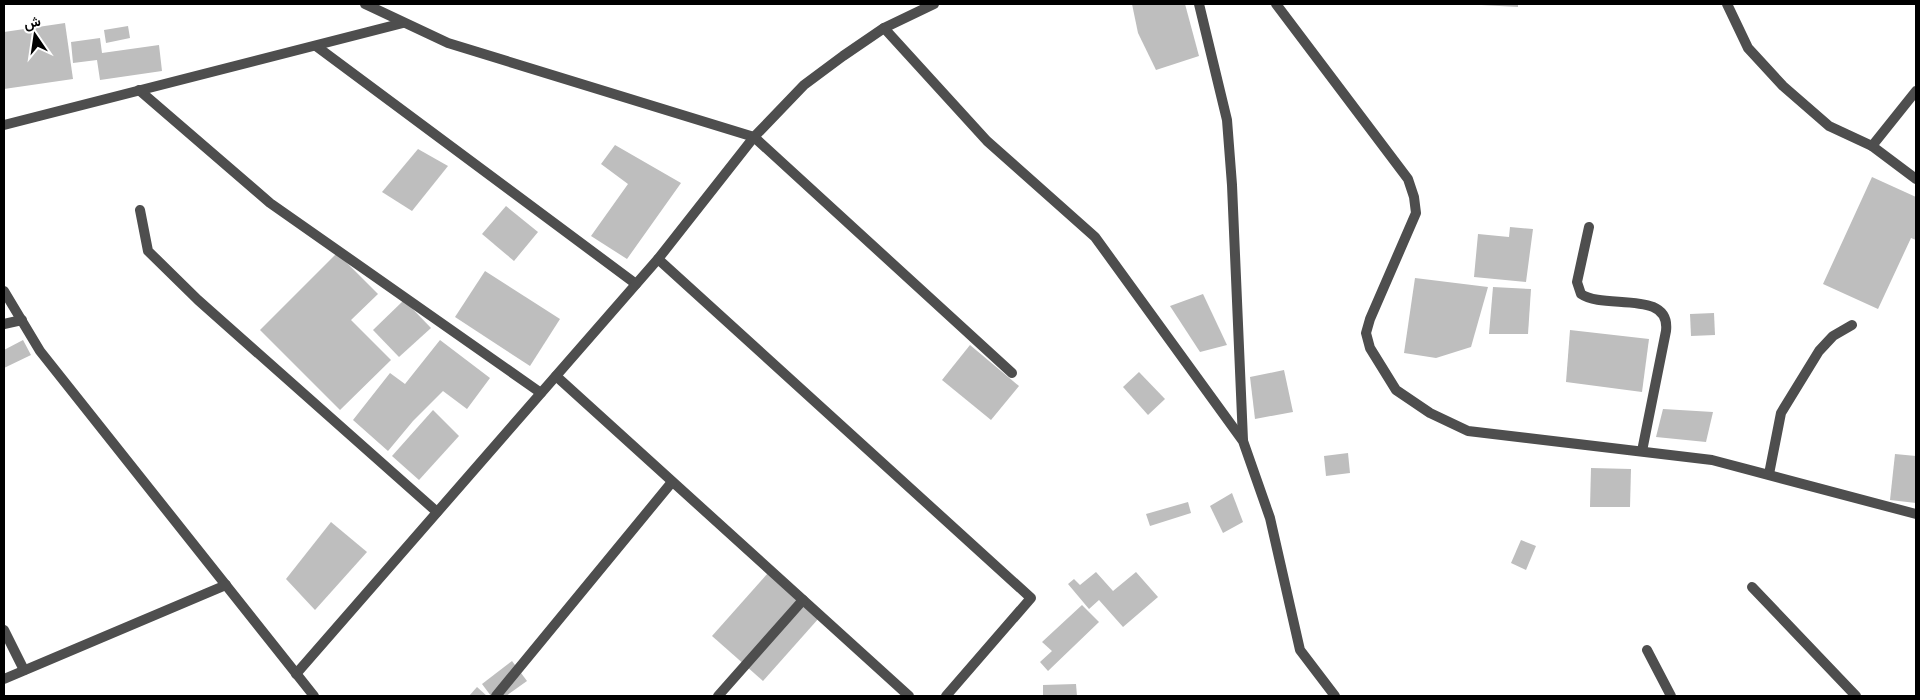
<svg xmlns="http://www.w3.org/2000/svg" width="1920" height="700" font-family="'Roboto Condensed',Vazirmatn,sans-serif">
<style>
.building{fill:#bebebe}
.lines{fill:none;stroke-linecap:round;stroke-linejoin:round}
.lane{stroke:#4e4e4e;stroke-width:10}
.street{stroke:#4e4e4e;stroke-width:10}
</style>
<rect width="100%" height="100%" fill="#fff"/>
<!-- building -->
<g class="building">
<polygon points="1132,4 1185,4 1199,56 1156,70 1138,33"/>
<polygon points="1481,4 1518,4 1518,7 1481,5"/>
<polygon points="65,23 73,79 4,89 4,32"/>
<polygon points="128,26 130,38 106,43 104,30"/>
<polygon points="100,38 102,53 159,45 162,71 100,80 97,60 73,63 71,42"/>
<polygon points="615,145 681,183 627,259 591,236 628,184 601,164"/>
<polygon points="418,149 448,166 412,211 382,192"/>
<polygon points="1872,177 1916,197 1916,240 1911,238 1878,309 1823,284"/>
<polygon points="506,206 538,232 514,261 482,234"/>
<polygon points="1510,227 1533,229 1526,282 1474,277 1478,234 1509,237"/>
<polygon points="337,253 378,294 351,320 391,360 340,410 260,330"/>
<polygon points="485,271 560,319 530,366 455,317"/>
<polygon points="1415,278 1488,287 1471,347 1436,358 1404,353"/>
<polygon points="1493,287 1531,289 1528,334 1489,334"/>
<polygon points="1203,294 1227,345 1200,352 1170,306"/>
<polygon points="404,300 431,328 399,357 373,330"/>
<polygon points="1714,313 1715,335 1691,336 1690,314"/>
<polygon points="1570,330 1649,339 1642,392 1566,382"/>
<polygon points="23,340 31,355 4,368 4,350"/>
<polygon points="440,340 490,378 467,409 443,391 413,421 388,451 353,420 390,373 405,384"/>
<polygon points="970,345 1019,386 991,420 942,380"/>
<polygon points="1284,370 1293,412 1255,419 1250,377"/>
<polygon points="1139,372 1165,399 1148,415 1123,387"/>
<polygon points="1663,409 1713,412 1706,442 1656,437"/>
<polygon points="433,410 459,436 419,480 392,456"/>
<polygon points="1348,453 1350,473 1326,476 1324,456"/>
<polygon points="1895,454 1916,456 1916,503 1890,500"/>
<polygon points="1591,468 1631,469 1630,507 1590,507"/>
<polygon points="1232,493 1243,522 1223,533 1210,506"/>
<polygon points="1188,502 1191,513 1150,526 1146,514"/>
<polygon points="331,522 367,552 315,610 286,579"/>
<polygon points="1521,540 1536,546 1526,570 1511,563"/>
<polygon points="1096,572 1113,591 1136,572 1158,597 1123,627 1099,600 1089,609 1068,584 1074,579 1080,585"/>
<polygon points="768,573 819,618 763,681 712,636"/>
<polygon points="1082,605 1099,622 1048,671 1040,662 1052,651 1042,642"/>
<polygon points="512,661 527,681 506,696 491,696 482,684"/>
<polygon points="1076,684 1077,696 1043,696 1043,685"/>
<polygon points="477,687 487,696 469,696"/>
</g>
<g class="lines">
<!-- lane -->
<g class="lane">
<path d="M 1589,227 L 1577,282 L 1581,294 C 1604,310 1671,289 1666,331 L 1642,451"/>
<polyline points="1769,474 1781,413 1819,351 1833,336 1852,325"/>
<polyline points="1752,587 1856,696"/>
<polyline points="1647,650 1671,696"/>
</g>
<!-- street -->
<g class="street">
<polyline points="365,4 448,43 754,137 1012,373"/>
<polyline points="1199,4 1227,120 1232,185 1243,440"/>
<polyline points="1276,4 1408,179 1414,197 1416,213 1370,319 1366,333 1370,348 1396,390 1430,413 1468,431 1712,460 1916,514"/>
<polyline points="1727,4 1748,48 1783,86 1829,126 1872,146 1916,179"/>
<polyline points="884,28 987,141 1095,237 1243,441 1270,518 1300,650 1335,696"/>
<polyline points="316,46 636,284"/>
<polyline points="139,90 270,203 541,393"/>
<polyline points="4,125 403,23"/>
<polyline points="1872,146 1916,91"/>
<polyline points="140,210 148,251 198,300 437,512"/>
<polyline points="658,259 1031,598 946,696"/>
<polyline points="4,291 40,351 314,696"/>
<polyline points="4,324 22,320"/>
<polyline points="556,376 909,696"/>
<polyline points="4,630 24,670"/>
<polyline points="296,674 658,259 754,137 804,85 843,56 884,28 934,4"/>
<polyline points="4,679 226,585"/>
<polyline points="496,696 672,482"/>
<polyline points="718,696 803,600"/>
</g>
</g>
<!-- border -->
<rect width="1920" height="700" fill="none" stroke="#000000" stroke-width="10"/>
<!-- north arrow -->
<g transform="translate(35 35) rotate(347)" stroke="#ffffff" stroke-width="4" paint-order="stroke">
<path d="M0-4L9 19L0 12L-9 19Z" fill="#000000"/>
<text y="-8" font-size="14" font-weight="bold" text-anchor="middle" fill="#000000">ش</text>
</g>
</svg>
